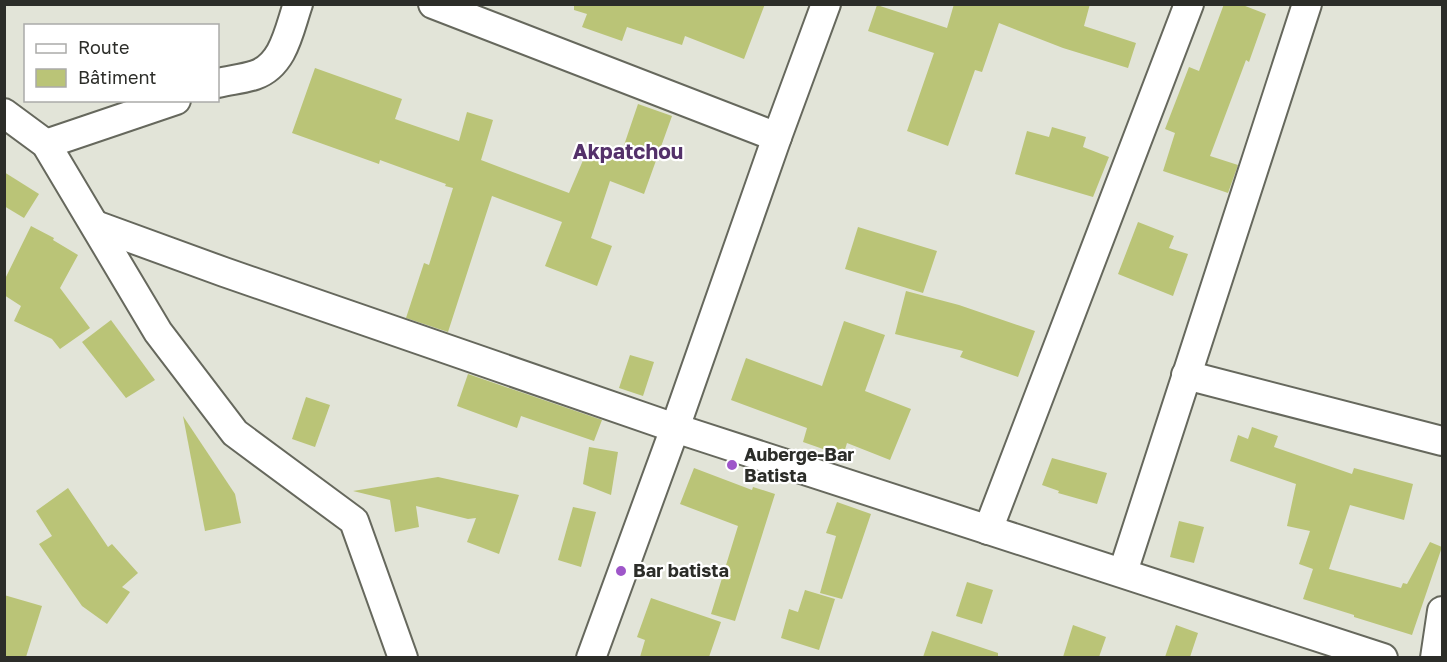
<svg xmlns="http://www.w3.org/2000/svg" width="1447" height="662" font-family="'Golos Text',sans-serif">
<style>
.building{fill:#bac477}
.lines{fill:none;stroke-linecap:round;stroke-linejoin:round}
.minor-casing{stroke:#66685d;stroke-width:32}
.minor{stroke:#fff;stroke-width:28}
.poi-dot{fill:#9e56c9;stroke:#fff;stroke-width:2}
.labels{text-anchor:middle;stroke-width:4.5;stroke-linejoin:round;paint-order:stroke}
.poi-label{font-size:18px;font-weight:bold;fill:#2c2d29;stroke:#fff;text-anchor:start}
.quarter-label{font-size:21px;font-weight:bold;fill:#54316a;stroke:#fff}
</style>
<rect width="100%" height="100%" fill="#e2e4d8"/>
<!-- building -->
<g class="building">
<polygon points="574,4 765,4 744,59 685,36 682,45 627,27 622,41 582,27 587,14 574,10"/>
<polygon points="954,4 1090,4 1084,26 1136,43 1128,68 1063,48 999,23 982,72 975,70 948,146 907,131 934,53 868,31 877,5 947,28"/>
<polygon points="1224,4 1240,4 1266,14 1249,62 1246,60 1210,156 1238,165 1228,193 1163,171 1175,133 1165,129 1189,67 1199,71"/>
<polygon points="315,68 402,99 395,119 459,141 467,112 493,120 481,160 569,193 590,144 620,157 638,104 672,116 644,194 610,181 591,238 612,246 597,286 545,266 562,222 492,196 448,332 406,318 424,263 429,265 453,188 445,186 446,184 380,160 379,164 292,133"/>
<polygon points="1052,127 1086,137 1083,147 1109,157 1093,197 1015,174 1027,131 1049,137"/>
<polygon points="4,172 39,194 24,218 4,206"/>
<polygon points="1138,222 1174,236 1169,248 1188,254 1173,296 1118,274"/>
<polygon points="31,226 54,238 53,240 78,255 60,288 90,328 60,349 52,339 14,321 21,306 4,295 4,281"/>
<polygon points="858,227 937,251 923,293 845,269"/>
<polygon points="906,291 959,305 1035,331 1018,377 960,357 963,351 895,334"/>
<polygon points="111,320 155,380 126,398 82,342"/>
<polygon points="844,321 885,335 865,391 911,409 890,460 847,443 843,456 803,442 807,428 731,400 746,358 822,386"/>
<polygon points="630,355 654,362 643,396 619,388"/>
<polygon points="468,374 602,420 594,441 521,416 517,428 457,406"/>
<polygon points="306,397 330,405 315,447 292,439"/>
<polygon points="183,416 235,494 241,523 205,531"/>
<polygon points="1252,427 1278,436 1274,447 1352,474 1354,468 1413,484 1404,520 1350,505 1329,569 1401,588 1403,583 1407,584 1430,542 1442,547 1412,635 1354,617 1354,615 1303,599 1313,569 1299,564 1310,531 1287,526 1296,484 1230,461 1238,435 1248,439"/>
<polygon points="589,447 618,452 611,495 583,484"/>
<polygon points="1052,458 1107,473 1097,504 1058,493 1059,491 1042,485"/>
<polygon points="694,468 752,490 753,487 775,494 735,621 711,614 738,526 680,504"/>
<polygon points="438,477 519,495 499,554 467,542 476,518 468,519 416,506 419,527 395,532 390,500 353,491"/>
<polygon points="68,488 108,547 112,544 138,573 122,587 130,592 107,624 82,606 39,544 52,536 36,511"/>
<polygon points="837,502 871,514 842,599 820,593 836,536 826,533"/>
<polygon points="573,507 596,512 581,567 558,560"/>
<polygon points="1179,521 1204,527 1194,563 1170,557"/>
<polygon points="967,582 993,590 982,624 956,616"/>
<polygon points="805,590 835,599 819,650 781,638 789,609 798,612"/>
<polygon points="4,595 42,606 26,657 4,657"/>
<polygon points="651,598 721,622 709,657 640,657 645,640 637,637"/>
<polygon points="1073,625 1106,637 1099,657 1063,657"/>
<polygon points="1176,625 1198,633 1190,657 1165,657"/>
<polygon points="932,631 998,653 998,657 923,657"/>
</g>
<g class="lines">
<!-- minor casing -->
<g class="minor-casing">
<g id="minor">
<polyline points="433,4 777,137"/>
<path d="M 218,83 C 230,80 243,79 255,75 C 284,65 289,30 298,4"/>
<polyline points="4,113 46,144 158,332 235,433 354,521 403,658"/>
<polyline points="46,144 176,100"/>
<polyline points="95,225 224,272 675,428 1383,658"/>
<polyline points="1186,375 1442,441"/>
<polyline points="988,530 1189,4"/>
<polyline points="1123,572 1307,4"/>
<polyline points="591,658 675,428 777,137 826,4"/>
<polyline points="1435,658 1442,611"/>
</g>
</g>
<!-- minor -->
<use href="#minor" class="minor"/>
</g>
<!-- markers -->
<g class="poi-dot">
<circle cx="732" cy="465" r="6"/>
<circle cx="621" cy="571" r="6"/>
</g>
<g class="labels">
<!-- poi labels -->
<g class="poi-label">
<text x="744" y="461">Auberge-Bar<tspan x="744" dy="21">Batista</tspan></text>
<text x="633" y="577">Bar batista</text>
</g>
<!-- quarter labels -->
<g class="quarter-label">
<text x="628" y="159">Akpatchou</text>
</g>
</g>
<!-- border -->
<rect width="1447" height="662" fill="none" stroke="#2c2d29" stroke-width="12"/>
<!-- legend -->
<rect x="24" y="24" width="195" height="78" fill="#ffffff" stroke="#ababa9" stroke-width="1.5"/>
<rect x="36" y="44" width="30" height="9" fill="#ffffff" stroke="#ababa9" stroke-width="1.5"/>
<text x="78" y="54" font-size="18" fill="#2c2d29">Route</text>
<rect x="36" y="69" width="30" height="18" fill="#bac477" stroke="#ababa9" stroke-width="1.5"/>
<text x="78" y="84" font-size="18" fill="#2c2d29">Bâtiment</text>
</svg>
